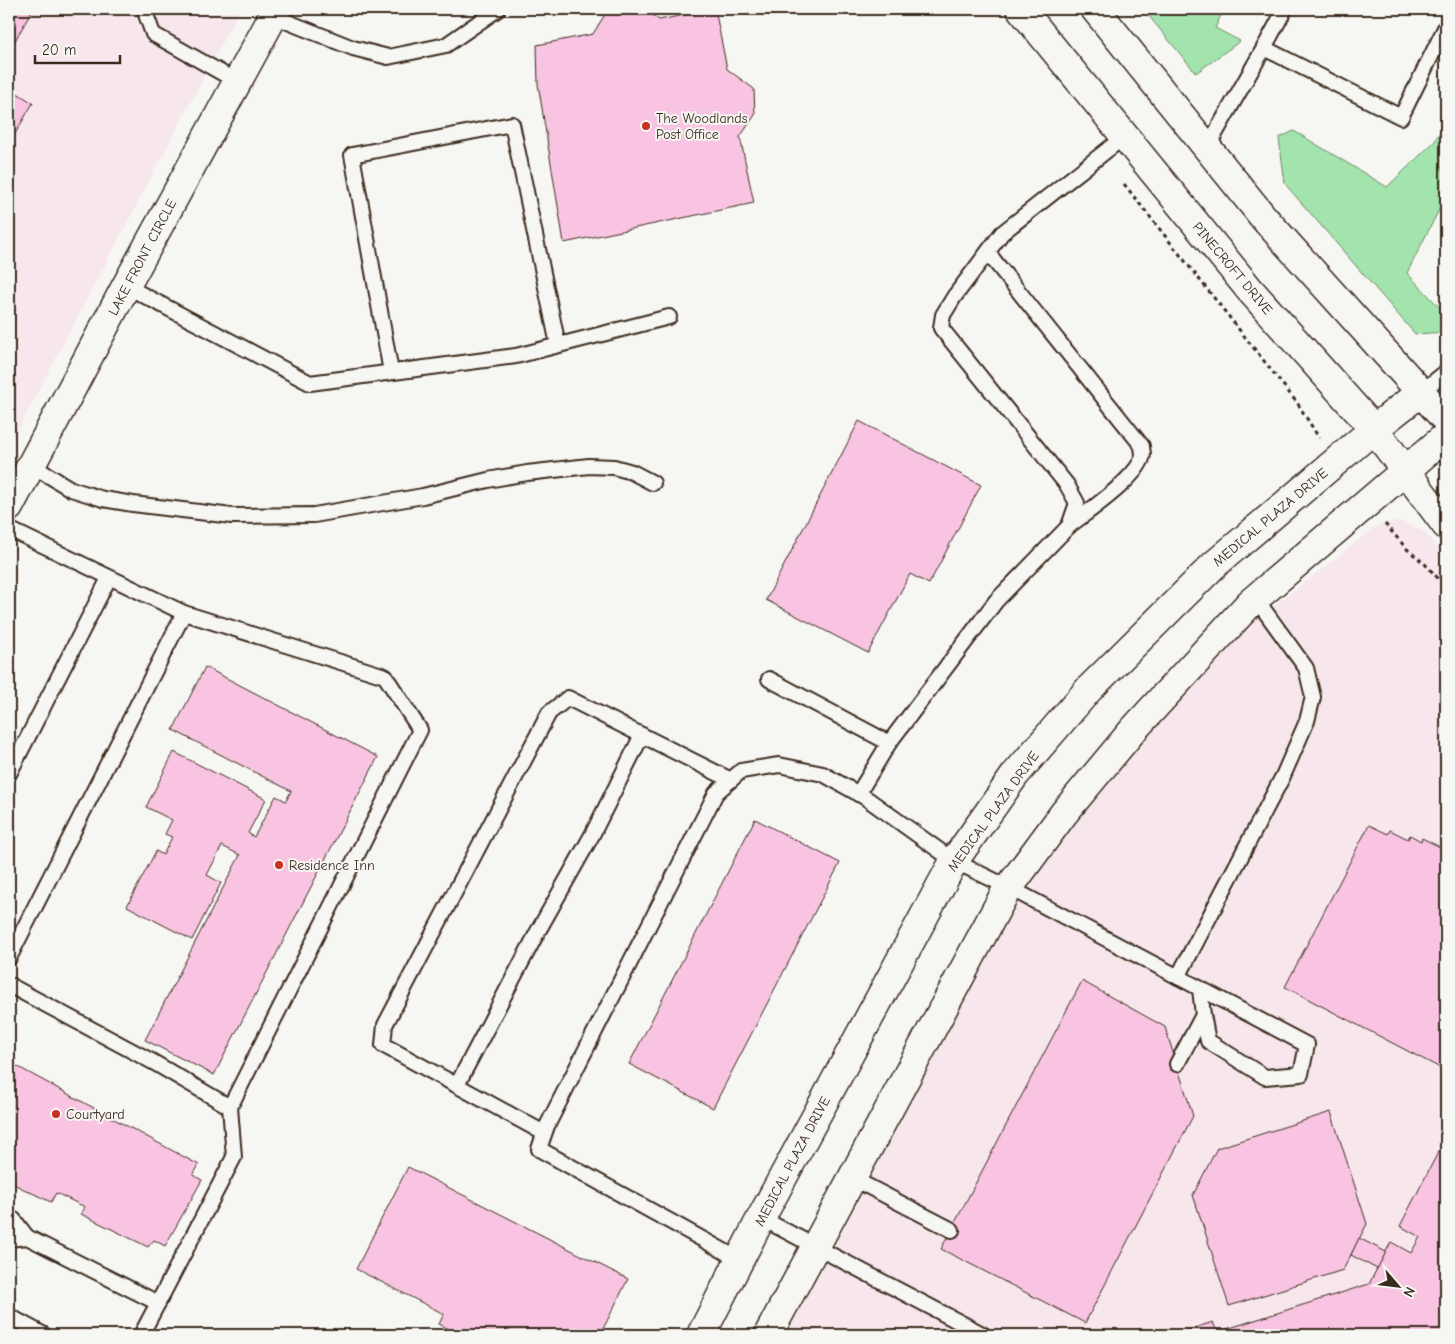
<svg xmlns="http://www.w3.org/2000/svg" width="1455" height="1344" font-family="'Comic Neue',sans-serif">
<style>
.built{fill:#f7e7ed}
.green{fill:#a3e4ae;stroke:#6f8766}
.building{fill:#f8c4e1;stroke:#3b2a1e}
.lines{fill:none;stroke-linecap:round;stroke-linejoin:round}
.lane-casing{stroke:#3b2a1e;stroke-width:18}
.street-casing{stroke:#3b2a1e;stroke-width:31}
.secondary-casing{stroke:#3b2a1e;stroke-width:31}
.path{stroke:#3b2a1e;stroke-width:3;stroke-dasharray:4 4;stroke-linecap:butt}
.lane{stroke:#f6f6f2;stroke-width:14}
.street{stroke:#f6f6f2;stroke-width:28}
.secondary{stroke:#f6f6f2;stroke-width:28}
.poi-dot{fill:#c8321e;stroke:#f6f6f2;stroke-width:2}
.labels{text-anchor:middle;stroke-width:4;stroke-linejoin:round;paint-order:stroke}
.poi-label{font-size:14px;fill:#3b2a1e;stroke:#f6f6f2;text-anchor:start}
.street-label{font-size:14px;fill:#3b2a1e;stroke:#f6f6f2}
</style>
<rect width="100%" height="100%" fill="#f6f6f2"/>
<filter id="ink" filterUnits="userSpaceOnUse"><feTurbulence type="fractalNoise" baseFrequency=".02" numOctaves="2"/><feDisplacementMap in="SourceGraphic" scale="10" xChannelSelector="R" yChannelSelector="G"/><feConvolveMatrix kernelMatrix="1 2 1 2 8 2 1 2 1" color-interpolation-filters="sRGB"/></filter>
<g filter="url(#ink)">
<!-- built -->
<g class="built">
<polygon points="9,9 240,9 9,447"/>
<polygon points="1400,521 1425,532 1446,558 1446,1335 786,1335 1001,924 1104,783 1243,630 1378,525"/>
</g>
<!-- green -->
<g class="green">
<polygon points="1143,9 1224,9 1215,28 1240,41 1196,73"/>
<polygon points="1446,119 1446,196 1407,273 1446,314 1446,332 1415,334 1285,184 1279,138 1294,131 1387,187 1435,141"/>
</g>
<!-- building -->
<g class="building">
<polygon points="9,9 33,9 9,51"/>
<polygon points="615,9 645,9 659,20 715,9 727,69 754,89 755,115 740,137 754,203 564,243 538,84 537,45 593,34 607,11"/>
<polygon points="9,88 33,103 9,144"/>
<polygon points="859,421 981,485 929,584 910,574 868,653 766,600"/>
<polygon points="205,667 378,757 214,1075 145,1040 240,855 222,846 207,875 221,883 192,940 127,906 156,851 163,855 172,837 165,834 172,820 146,807 174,752 266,799 248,833 254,837 276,796 286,801 291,791 173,730"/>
<polygon points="755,819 840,863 713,1108 629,1064"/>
<polygon points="1369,825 1388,834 1390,830 1408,839 1410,835 1421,841 1422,838 1446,850 1446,1071 1285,987"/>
<polygon points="1082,981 1165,1027 1193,1116 1085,1323 941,1249"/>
<polygon points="9,1062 199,1165 193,1175 202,1180 165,1246 154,1240 148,1247 81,1214 85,1207 56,1193 51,1202 9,1182"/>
<polygon points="1331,1112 1367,1224 1343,1270 1229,1306 1193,1195 1217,1148"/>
<polygon points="1446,1137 1446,1335 1172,1335 1213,1322 1217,1332 1369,1284 1391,1242 1411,1253 1420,1237 1400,1226"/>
<polygon points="408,1167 628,1279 600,1335 461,1335 439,1324 444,1314 356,1269"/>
<polygon points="1359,1238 1386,1252 1377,1269 1351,1255"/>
</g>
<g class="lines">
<!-- lane casing -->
<g class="lane-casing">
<g id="lane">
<polyline points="144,9 153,34 236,81"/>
<polyline points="273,16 353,48 388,57 446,45 498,9"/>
<polyline points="1264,48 1401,117 1446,26"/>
<polyline points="1207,148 1264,48 1285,9"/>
<path d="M 988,253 L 1142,446 C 1142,449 1143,452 1143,454 C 1141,476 1087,512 1069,526"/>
<polyline points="126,286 310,383 516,356 669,317"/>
<polyline points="391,372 352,155 512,124 558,345"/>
<polyline points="1421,392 1446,372"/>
<polyline points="31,465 71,489 103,499 133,504 232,516 314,515 423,496 488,480 527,473 589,466 614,467 632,472 653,483"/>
<polyline points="9,529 184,613 9,958"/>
<polyline points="184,613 385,676 420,730 230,1107"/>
<polyline points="769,679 889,743"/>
<polyline points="9,774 109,578"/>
<polyline points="858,794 889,743 996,601 1069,526 1077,503 1067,485 941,328 943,315 954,297 1002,233 1125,136"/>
<polyline points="1178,977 1283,776 1307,721 1313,697 1306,668 1256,599"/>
<polyline points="9,985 153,1062 230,1107 234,1157 158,1303 27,1237 9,1239"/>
<polyline points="1177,1064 1203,1015"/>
<polyline points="457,1085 537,933 592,835 642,735"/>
<polyline points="544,1133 383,1045 385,1025 549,713 568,698 731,780"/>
<polyline points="852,1178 952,1230"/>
<polyline points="761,1218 984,1335"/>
<polyline points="14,1220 27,1237"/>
<polyline points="740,1260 539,1149 547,1126 716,793 741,771 779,765 823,774 866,798 954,861 1010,888 1307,1045 1301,1074 1265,1077 1208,1041 1203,1015 1200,989"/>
<polyline points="9,1316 44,1335"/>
<polyline points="141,1335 158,1303"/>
</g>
</g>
<!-- street casing -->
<g class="street-casing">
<g id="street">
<polyline points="701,1335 761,1218 954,861 1015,775 1089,689 1214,565 1374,429 1421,392"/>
<polyline points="768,1335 1005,893 1064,813 1134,729 1250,603 1446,436"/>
</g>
</g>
<!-- secondary casing -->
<g class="secondary-casing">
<g id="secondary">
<polyline points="1021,9 1250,290 1374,429 1446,525"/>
<polyline points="1095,9 1264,218 1446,420"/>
<polyline points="9,507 126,286 277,9"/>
</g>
</g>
<!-- path -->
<g class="path">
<polyline points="1124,184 1298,404 1319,438"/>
<polyline points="1385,524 1407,549 1425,564 1446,587"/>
</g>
<!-- lane -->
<use href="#lane" class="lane"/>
<!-- street -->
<use href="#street" class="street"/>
<!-- secondary -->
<use href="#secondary" class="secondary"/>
</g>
</g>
<!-- markers -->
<g class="poi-dot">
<circle cx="646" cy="126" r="5"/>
<circle cx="279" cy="865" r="5"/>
<circle cx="56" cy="1114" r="5"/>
</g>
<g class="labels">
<!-- poi labels -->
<g class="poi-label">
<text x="656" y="123">The Woodlands<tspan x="656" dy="16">Post Office</tspan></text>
<text x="289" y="870">Residence Inn</text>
<text x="66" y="1119">Courtyard</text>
</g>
<!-- street labels -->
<g class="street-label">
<text transform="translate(142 257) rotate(-62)" y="5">LAKE FRONT CIRCLE</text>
<text transform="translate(1233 268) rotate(50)" y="5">PINECROFT DRIVE</text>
<text transform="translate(1270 517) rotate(-40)" y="5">MEDICAL PLAZA DRIVE</text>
<text transform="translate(993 811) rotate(-54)" y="5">MEDICAL PLAZA DRIVE</text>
<text transform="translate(792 1161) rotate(-62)" y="5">MEDICAL PLAZA DRIVE</text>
</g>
</g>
<!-- margin -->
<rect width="1455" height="1344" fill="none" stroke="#f6f6f2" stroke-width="30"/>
<rect x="15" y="15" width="1425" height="1314" fill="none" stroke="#3b2a1e" stroke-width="2" filter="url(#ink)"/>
<!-- north arrow -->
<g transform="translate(1398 1286) rotate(118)" stroke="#f6f6f2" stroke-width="4" paint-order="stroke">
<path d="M0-4L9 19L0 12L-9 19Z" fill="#3b2a1e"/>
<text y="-8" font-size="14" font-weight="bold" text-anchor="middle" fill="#3b2a1e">N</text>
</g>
<!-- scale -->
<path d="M35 55v8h85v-8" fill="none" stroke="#3b2a1e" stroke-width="2.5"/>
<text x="42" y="55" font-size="15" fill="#3b2a1e" stroke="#f6f6f2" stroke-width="4" paint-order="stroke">20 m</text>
</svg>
